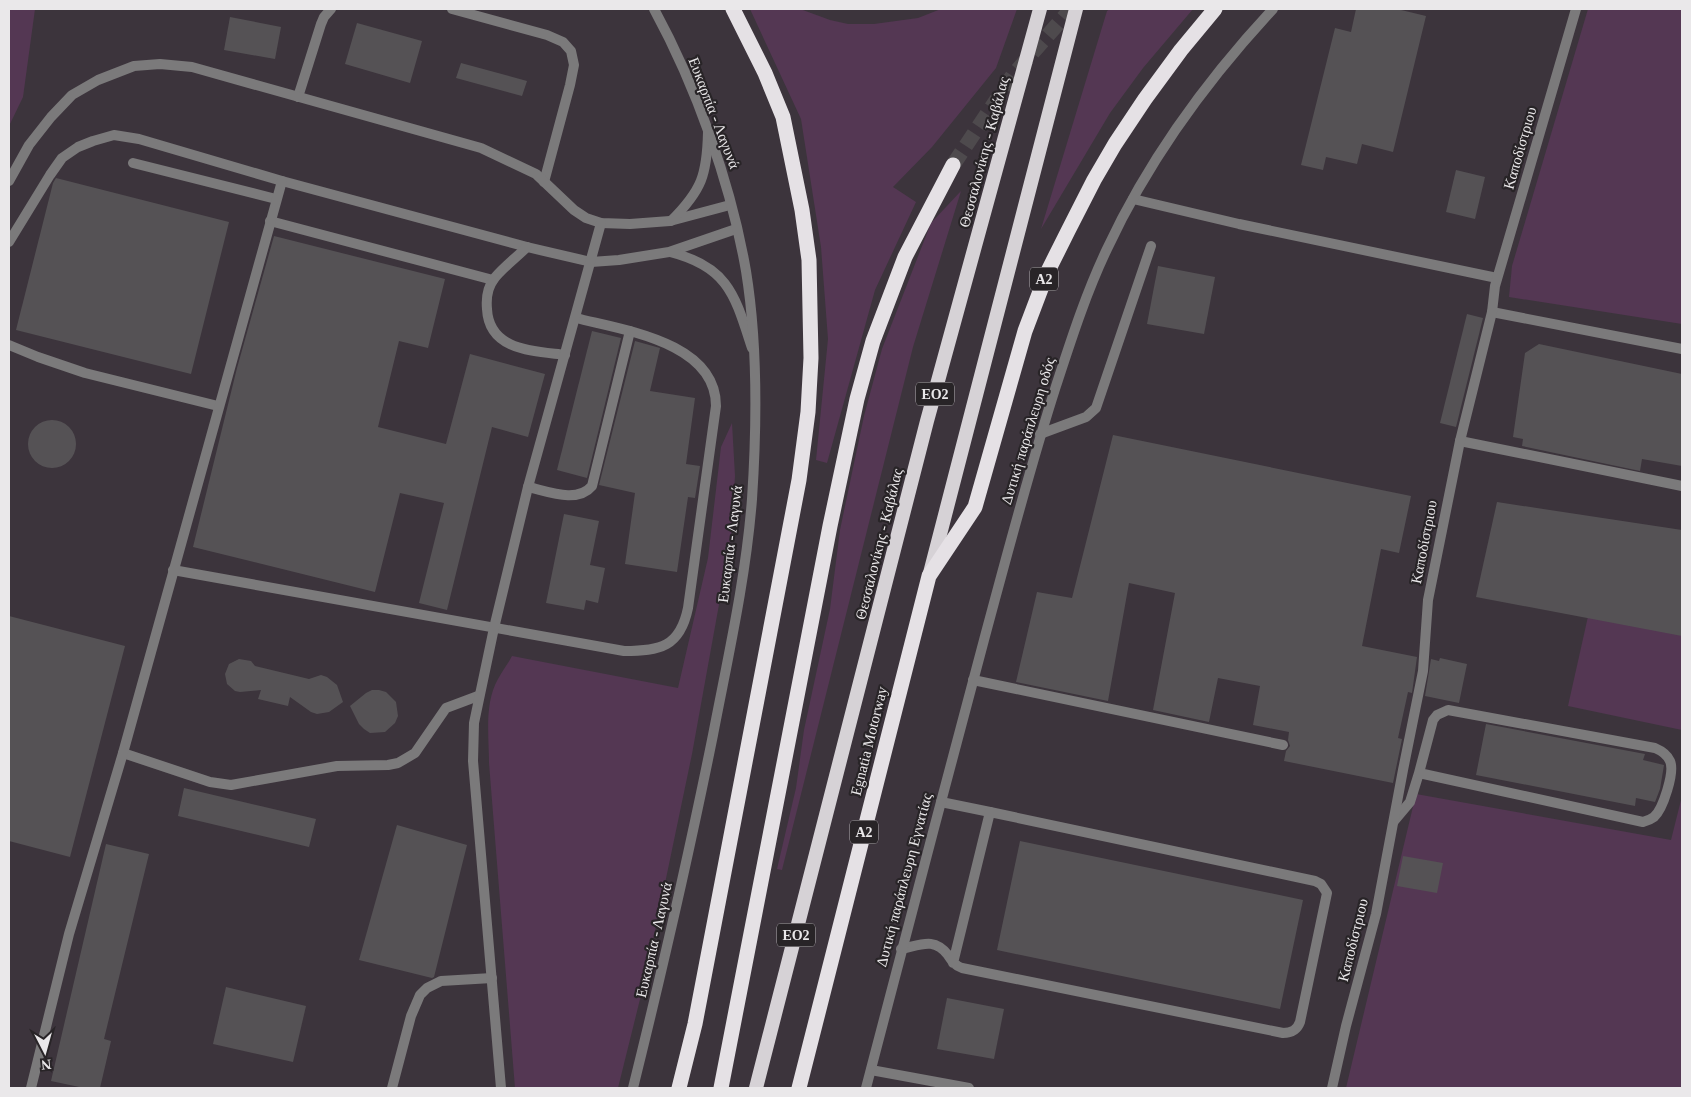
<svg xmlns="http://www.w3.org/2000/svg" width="1691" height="1097" font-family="Georgia,serif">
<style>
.built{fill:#3c343c}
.green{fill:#543753}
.building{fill:#555255}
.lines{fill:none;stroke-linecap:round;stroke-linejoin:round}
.motorway-tunnel{stroke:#4e4a4d;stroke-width:15;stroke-dasharray:15 8;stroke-linecap:butt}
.service{stroke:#7b7a7b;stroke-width:10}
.minor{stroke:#7b7a7b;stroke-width:10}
.tertiary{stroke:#7b7a7b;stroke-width:10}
.trunk{stroke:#d6d2d6;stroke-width:14}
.motorway{stroke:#e5e1e5;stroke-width:15}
.labels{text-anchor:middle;stroke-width:4.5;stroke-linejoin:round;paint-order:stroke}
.shield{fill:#282427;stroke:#b0adb0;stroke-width:1}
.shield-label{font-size:14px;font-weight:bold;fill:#eae8ea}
.street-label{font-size:15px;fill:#eae8ea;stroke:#282427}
</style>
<rect width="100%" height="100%" fill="#322e31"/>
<!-- built -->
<rect class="built" x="9" y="9" width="1673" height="1079"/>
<!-- green -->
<g class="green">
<polygon points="9,9 35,9 23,97 9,126"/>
<polygon points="750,9 800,9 830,20 848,24 874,24 918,18 941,9 1017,9 996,68 932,147 893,187 916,202 875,290 827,463 816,460 828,339 821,247 801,119"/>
<polygon points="1110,9 1193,9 1143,68 1110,113 1041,229 1107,11"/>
<polygon points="1588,9 1682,9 1682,324 1509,297 1512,266"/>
<polygon points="961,191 913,347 782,870 777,869 796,788 804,730 830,609 840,530 864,416 882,349 931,223"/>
<path d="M 732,423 L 735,476 L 731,538 L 692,754 L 645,979 L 618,1088 L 515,1088 L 489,763 C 489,736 484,704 498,679 C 502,671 508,664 512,656 L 678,688 L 708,558 L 721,447 Z"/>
<polygon points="1589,612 1682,628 1682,730 1568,706"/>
<polygon points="1416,794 1671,840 1682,796 1682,1088 1346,1088"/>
</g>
<!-- building -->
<g class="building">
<polygon points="1356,9 1397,9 1426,16 1393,152 1362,144 1357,164 1326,157 1323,170 1301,165 1335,28 1351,32"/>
<polygon points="230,17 281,27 275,59 224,50"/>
<polygon points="357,23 422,41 410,83 345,64"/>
<polygon points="461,63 527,81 522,96 456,78"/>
<polygon points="1456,170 1485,177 1475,219 1446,212"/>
<polygon points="56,178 229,222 191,374 16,330 53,183"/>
<polygon points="274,236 445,279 428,348 399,341 378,427 446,444 470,354 545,374 528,437 492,427 447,610 419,603 444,503 400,493 375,592 193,547 237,368"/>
<polygon points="1158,266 1215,277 1204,334 1147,324"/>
<polygon points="1467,314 1483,318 1456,427 1440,423"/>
<polygon points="592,331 621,338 587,478 557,470"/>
<polygon points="635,341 660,348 650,391 695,398 686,464 700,466 695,498 688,497 677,572 625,564 635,493 599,485"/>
<polygon points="1539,344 1682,374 1682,466 1642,459 1640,471 1522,446 1523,439 1513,437 1525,353"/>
<circle cx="52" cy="444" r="24"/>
<polygon points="1113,435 1411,496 1399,553 1381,549 1362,646 1417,657 1412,693 1408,692 1398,738 1402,739 1393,783 1284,761 1286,751 1290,746 1288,740 1289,732 1253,725 1260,686 1218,678 1209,722 1153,710 1175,593 1129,583 1108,701 1016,682 1037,592 1072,598"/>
<polygon points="1497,502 1682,530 1682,636 1476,597"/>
<polygon points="564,514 599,521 590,565 605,568 598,603 586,600 584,610 546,603"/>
<polygon points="9,616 125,646 70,857 9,841"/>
<polygon points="1440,658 1467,664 1459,703 1425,696 1431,659 1439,661"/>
<polygon points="239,659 251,661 255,666 309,679 321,675 327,677 337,685 343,702 329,712 317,714 311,712 290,697 288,706 258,699 261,690 240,692 235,691 227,684 225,674 229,664"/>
<polygon points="372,690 379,690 386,692 396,702 398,716 395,723 385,732 370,733 364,729 359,724 350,706 366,693"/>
<polygon points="1486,724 1645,754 1643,760 1664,765 1660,789 1655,802 1636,798 1635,806 1476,775"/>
<polygon points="184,788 316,819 309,847 178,816"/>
<polygon points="397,825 467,845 434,977 432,978 359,960"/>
<polygon points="1020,841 1303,900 1280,1009 997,950"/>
<polygon points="106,844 149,854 104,1039 111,1041 100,1088 84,1088 51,1081"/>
<polygon points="1403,856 1443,863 1437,893 1397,886"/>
<polygon points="226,987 306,1006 293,1062 213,1044"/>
<polygon points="947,998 1004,1009 994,1059 937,1049"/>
</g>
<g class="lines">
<!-- motorway-tunnel -->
<polyline class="motorway-tunnel" points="953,165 1013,75 1071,9"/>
<!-- service -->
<g class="service">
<polyline points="452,9 547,35 563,42 571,51 574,65 570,85 544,182"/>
<polyline points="298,97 321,24 324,17 331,9"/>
<polyline points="133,163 276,199"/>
<polyline points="9,181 29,145 51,117 72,95 98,80 134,66 160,64 192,67 481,148 536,174 574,210 586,218 601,223 630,224 670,221 730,205"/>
<polyline points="1133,199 1239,224 1497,278"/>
<polyline points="270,221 493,280"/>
<path d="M 671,221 C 702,190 707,175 708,132"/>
<polyline points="9,242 50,175 62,158 78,147 93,141 114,135 139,139 282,181 527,247 591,262 619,260 669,252 736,229"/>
<path d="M 527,247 C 518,256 500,270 494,279 C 487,288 486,298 487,309 C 489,351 534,351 565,355"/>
<path d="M 670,252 C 729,267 735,296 752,348"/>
<polyline points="1492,312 1682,349"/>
<polyline points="9,345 38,357 85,373 218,406"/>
<polyline points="1040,434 1086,417 1096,408 1151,246"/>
<polyline points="1460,441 1682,486"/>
<path d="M 528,487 C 547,491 577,504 592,486 L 630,331"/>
<path d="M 173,570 L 624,651 C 660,651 680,647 688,608 L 716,406 C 716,342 623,330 576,318"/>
<polyline points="973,680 1283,745"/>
<polyline points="123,753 210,782 231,785 337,766 388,765 398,763 415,753 446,708 478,696"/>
<polyline points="941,802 990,812"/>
<path d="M 1394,821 L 1410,802 L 1419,773 L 1643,822 C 1646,821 1650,820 1654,817 C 1663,809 1675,772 1670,761 C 1667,754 1662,751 1655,748 L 1448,710 L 1437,715 L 1433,720 L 1419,773"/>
<path d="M 901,949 C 921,945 934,937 948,955 C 952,961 955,966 962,968 L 1283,1033 C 1292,1033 1297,1030 1300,1022 L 1327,893 L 1321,884 L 1315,881 L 990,812 L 953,963"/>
<polyline points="871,1070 969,1088"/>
<polyline points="31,1088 69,934 123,753 282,181"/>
<polyline points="392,1088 411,1016 420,995 427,988 441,981 492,978"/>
<polyline points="501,1088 473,761 474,723 494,628 528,487 601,223"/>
</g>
<!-- minor -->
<polyline class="minor" points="1332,1088 1346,1026 1376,914 1403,770 1423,671 1428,600 1460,441 1492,312 1495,286 1576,9"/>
<!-- tertiary -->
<g class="tertiary">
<path d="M 633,1088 C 662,971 689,854 713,735 C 728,657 746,578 752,499 C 757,424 758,345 746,271 C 731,184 696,86 654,9"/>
<path d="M 866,1088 C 905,939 944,789 984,640 C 1007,555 1029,470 1056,386 C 1071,340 1086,293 1107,249 C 1148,161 1207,80 1273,9"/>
</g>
<!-- trunk -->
<g class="trunk">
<polyline points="930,573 1076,9"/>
<polyline points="756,1088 927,421 1040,9"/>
</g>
<!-- motorway -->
<g class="motorway">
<polyline points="679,1088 695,1024 799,480 808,412 811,358 809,260 802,210 783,117 765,73 733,9"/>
<polyline points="721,1088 830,526 857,399 873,341 905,257 953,165"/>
<polyline points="799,1088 929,576 975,507 1025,331 1047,273 1068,231 1094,180 1115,144 1145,99 1181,50 1215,9"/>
</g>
</g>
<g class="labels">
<!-- shield labels -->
<g class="shield">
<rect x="1030" y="267.5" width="28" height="23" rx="4"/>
<rect x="916" y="382.5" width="38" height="23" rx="4"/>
<rect x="850" y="820.5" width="28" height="23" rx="4"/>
<rect x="777" y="923.5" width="38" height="23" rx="4"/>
</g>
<g class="shield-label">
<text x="1044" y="284">Α2</text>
<text x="935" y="399">ΕΟ2</text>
<text x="864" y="837">Α2</text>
<text x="796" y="940">ΕΟ2</text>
</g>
<!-- street labels -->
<g class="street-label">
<text transform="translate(714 113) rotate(69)" y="5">Ευκαρπία - Λαγυνά</text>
<text transform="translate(1520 148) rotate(-74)" y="5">Καποδίστριου</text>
<text transform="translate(984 152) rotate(-75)" y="5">Θεσσαλονίκης - Καβάλας</text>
<text transform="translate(1028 431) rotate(-73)" y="5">Δυτική παράπλευρη οδός</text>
<text transform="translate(1424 542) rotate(-79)" y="5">Καποδίστριου</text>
<text transform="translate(730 544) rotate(-83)" y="5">Ευκαρπία - Λαγυνά</text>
<text transform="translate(879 544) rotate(-76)" y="5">Θεσσαλονίκης - Καβάλας</text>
<text transform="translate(869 741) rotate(-76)" y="5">Egnatia Motorway</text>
<text transform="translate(904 880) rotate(-75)" y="5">Δυτική παράπλευρη Εγνατίας</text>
<text transform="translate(654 940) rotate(-77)" y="5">Ευκαρπία - Λαγυνά</text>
<text transform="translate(1353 940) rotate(-76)" y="5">Καποδίστριου</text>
</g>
</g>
<!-- border -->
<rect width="1691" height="1097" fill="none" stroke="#eae8ea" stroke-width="20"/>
<!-- north arrow -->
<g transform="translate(45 1052) rotate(174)" stroke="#282427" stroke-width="4" paint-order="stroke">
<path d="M0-4L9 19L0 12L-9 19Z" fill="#eae8ea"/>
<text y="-8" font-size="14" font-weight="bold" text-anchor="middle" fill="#eae8ea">N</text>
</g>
</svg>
